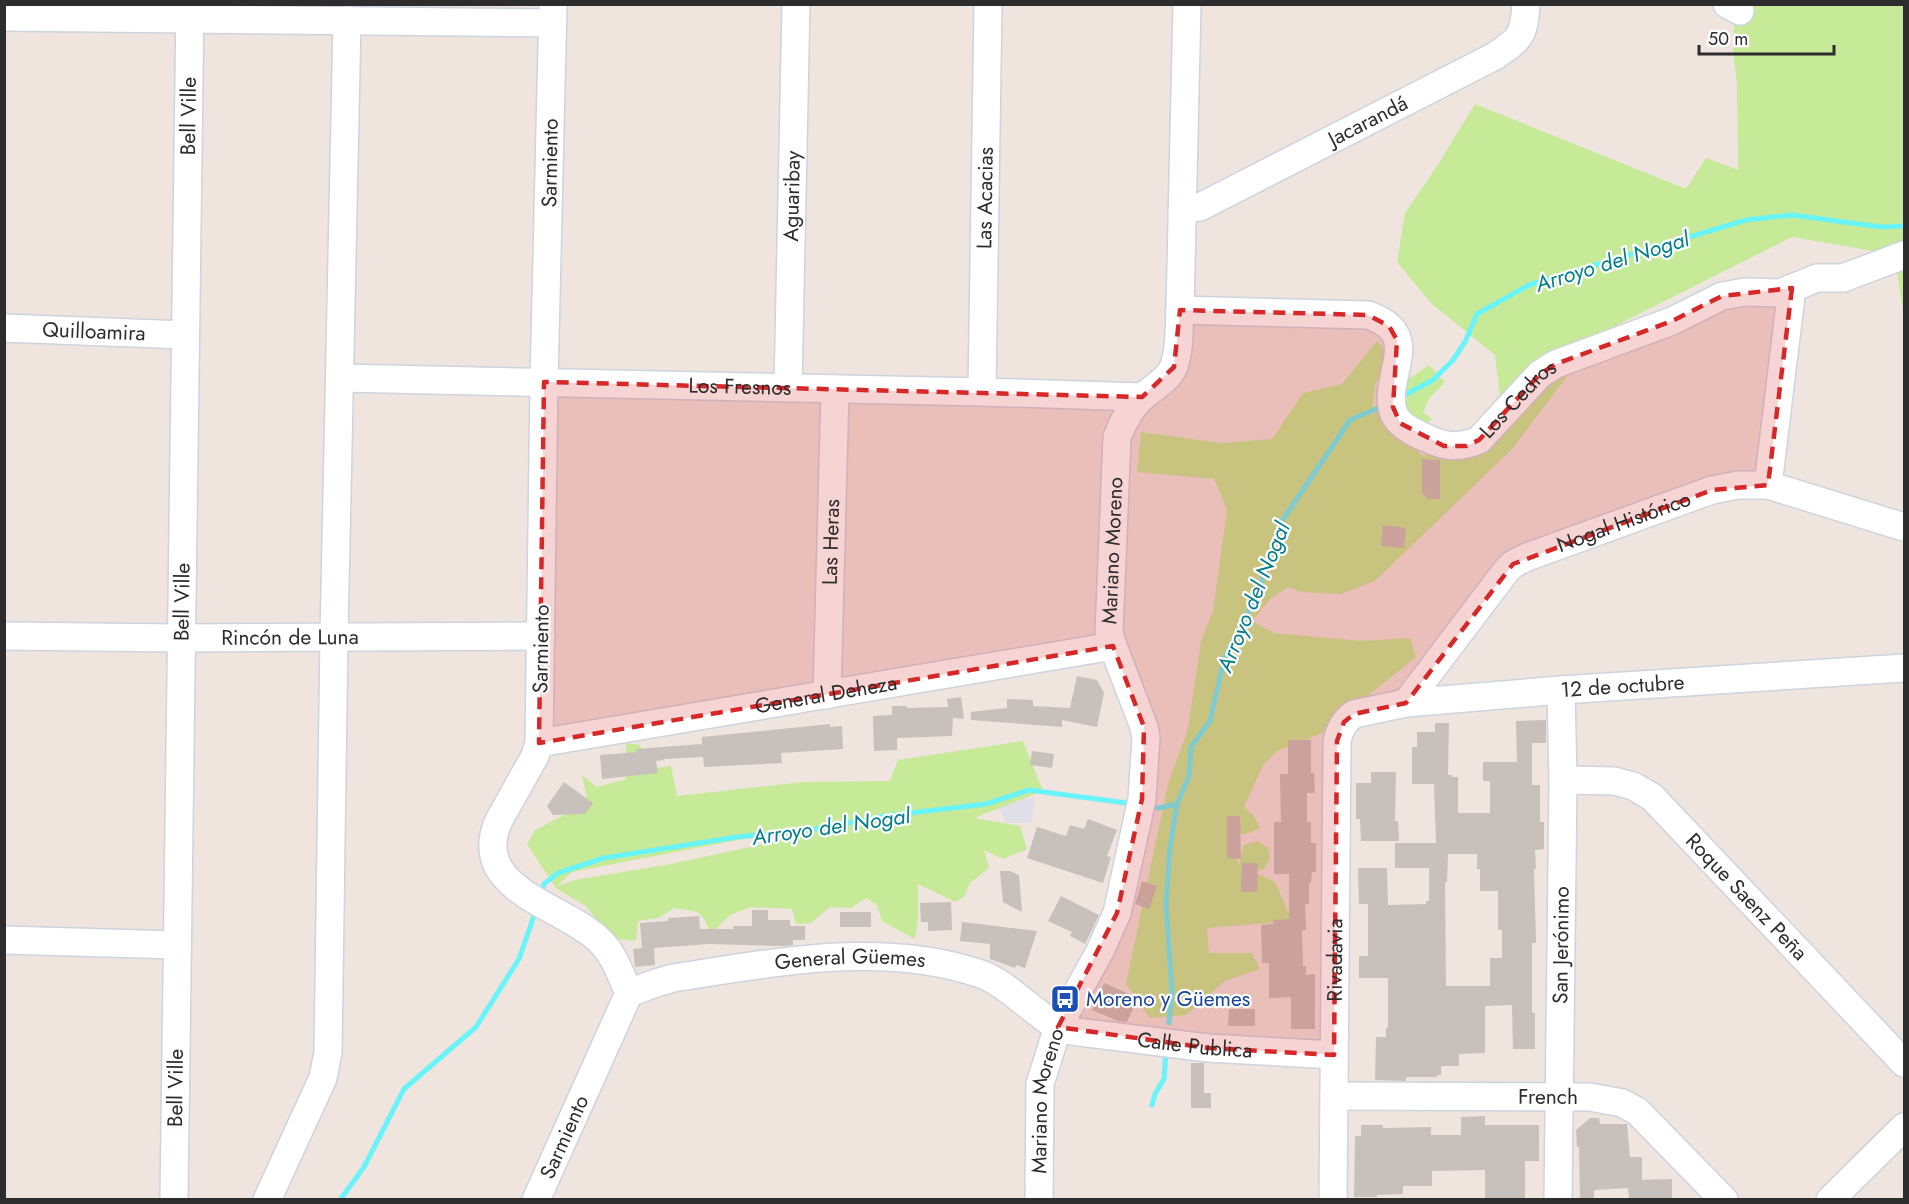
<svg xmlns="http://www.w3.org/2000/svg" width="1909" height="1204" font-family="Jost,sans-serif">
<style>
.industrial{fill:#e0dfe7}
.green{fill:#c6ea97;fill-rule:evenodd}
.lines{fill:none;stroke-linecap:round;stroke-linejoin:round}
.stream{stroke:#69f4f9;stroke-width:5}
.building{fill:#c8c0ba;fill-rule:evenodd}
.minor-casing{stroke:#ccd4df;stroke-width:30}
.minor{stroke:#fff;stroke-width:27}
.marked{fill:#d62828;fill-opacity:0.2;stroke:#d62828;stroke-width:4.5;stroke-dasharray:12 8;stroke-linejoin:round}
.labels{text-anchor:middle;stroke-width:4.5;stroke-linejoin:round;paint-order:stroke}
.street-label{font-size:21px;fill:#2d2d2d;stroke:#fff}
.transit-label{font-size:21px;fill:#164399;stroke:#fff;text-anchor:start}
.water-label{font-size:22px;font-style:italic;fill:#057d8d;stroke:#fff}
</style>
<rect width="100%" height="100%" fill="#efe4de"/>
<!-- industrial -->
<polygon class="industrial" points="1011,798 1035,798 1031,823 1006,823 997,802"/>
<!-- green -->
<g class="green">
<polygon points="1735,5 1904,5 1904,318 1897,272 1891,254 1792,237 1599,334 1512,449 1375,581 1341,594 1300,592 1289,587 1271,598 1252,621 1274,633 1361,641 1410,638 1416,657 1320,734 1277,751 1263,765 1244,807 1254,816 1260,828 1247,834 1238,834 1232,850 1239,865 1244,845 1258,841 1268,848 1270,858 1264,869 1254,872 1275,882 1292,921 1207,928 1209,953 1252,953 1260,969 1225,981 1186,1015 1150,1018 1126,984 1168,784 1188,729 1201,641 1213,611 1227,509 1214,479 1137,472 1141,432 1221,443 1272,439 1303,393 1342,384 1377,341 1391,356 1375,385 1372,416 1406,381 1429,365 1445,382 1428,400 1423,412 1432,419 1408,440 1421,455 1450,455 1500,394 1495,355 1431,303 1397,262 1405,213 1439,163 1475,104 1686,189 1706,158 1738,170 1737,82 1733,50"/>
<path d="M 1023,741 L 1043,791 L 974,818 L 1020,826 L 1027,849 L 1003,859 L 984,850 L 989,868 L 970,883 L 964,897 L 955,902 L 918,884 L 918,917 L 915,939 L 882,921 L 877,905 L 866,898 L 851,908 L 830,907 L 811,923 L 796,924 L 792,909 L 751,907 L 730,915 L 711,934 L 704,919 L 697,912 L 674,908 L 658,918 L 638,921 L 636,941 L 611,938 L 586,906 L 556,888 L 527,844 L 535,830 L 588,803 L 582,775 L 597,787 L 626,779 L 626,743 L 640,745 L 649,769 L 671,766 L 677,796 L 803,782 L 890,781 L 898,760 ZM 815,833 L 666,865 L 575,880 L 557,886 L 572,872 L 743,839 Z"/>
</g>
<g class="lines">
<!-- stream -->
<g class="stream">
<polyline points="1399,398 1433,380 1453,360 1465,342 1477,314 1529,285 1746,220 1792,215 1881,227 1904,226"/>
<polyline points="1149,806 1159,808 1177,804 1189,776 1191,747 1210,721 1224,659 1257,595 1282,521 1350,420 1385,405"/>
<polyline points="540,895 544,884 558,873 604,858 737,837 815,829 885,816 986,804 1029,790 1134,804"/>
<polyline points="1169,1023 1172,992 1166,904 1170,847 1177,804"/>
<polyline points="1152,1105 1155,1094 1164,1079 1166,1052"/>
<polyline points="340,1200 364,1167 404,1089 476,1027 519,959 536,910"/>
</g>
</g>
<!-- building -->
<g class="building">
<polygon points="1422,459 1440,460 1440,499 1428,499 1422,493"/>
<polygon points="1383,525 1406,528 1404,548 1381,546"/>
<polygon points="1077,676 1097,680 1104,693 1097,727 1062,720 1062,727 971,720 971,712 1007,708 1007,699 1033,700 1033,706 1070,708"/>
<polygon points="961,697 964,719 953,718 952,736 897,738 897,750 874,751 873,716 892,715 892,706 907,706 907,708 948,707 947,699"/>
<path d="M 1546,720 L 1546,743 L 1532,743 L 1532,785 L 1540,785 L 1540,822 L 1544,822 L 1544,849 L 1535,850 L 1536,869 L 1534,869 L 1536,943 L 1532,943 L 1532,1013 L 1535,1013 L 1535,1049 L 1513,1049 L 1512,1005 L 1485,1006 L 1485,1053 L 1459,1054 L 1459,1066 L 1441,1066 L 1441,1075 L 1437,1075 L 1437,1077 L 1406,1077 L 1406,1081 L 1375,1080 L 1376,1037 L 1386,1037 L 1386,1028 L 1388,1028 L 1388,978 L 1359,978 L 1359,956 L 1368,956 L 1368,904 L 1359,904 L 1358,868 L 1387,868 L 1388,905 L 1426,904 L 1426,901 L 1429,901 L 1429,868 L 1395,868 L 1395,843 L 1436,843 L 1434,784 L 1412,784 L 1412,747 L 1417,747 L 1417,732 L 1435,732 L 1435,723 L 1449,723 L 1448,775 L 1452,775 L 1452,777 L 1458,777 L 1458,813 L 1490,813 L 1490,781 L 1483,781 L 1483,762 L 1517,762 L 1516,721 ZM 1448,854 L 1477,854 L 1477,869 L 1480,869 L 1480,891 L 1498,891 L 1498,930 L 1502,930 L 1502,958 L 1490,958 L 1490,986 L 1446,986 L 1445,882 L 1447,882 Z"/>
<polygon points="830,724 830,727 842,726 843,749 781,753 782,763 704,767 703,757 663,759 664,760 656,761 658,773 602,779 600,755 637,752 636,749 702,744 702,737"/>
<polygon points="1288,740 1311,740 1311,773 1314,773 1315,793 1307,793 1307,822 1311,822 1311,843 1316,843 1316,872 1312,872 1311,883 1309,883 1309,904 1305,904 1306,930 1302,930 1303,966 1306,966 1306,975 1315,974 1315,1029 1291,1029 1291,997 1269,998 1269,963 1262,963 1261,925 1273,924 1273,920 1289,919 1289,874 1274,874 1274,822 1281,822 1280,774 1288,774"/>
<polygon points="1032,751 1054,754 1052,768 1030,765"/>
<polygon points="1371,772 1396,772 1395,821 1398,821 1399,841 1361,841 1360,819 1356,819 1356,783 1371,783"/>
<polygon points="564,782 593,803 585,814 553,815 547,806"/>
<polygon points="1227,816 1240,816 1241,859 1227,858"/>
<polygon points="1088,819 1117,830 1107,856 1111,857 1103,883 1027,858 1037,827 1066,836 1070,825 1084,829"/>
<polygon points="1242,863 1258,863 1257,892 1241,892"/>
<polygon points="1000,871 1010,871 1019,875 1022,912 1003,902"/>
<polygon points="1142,881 1157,886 1149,909 1135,904"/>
<polygon points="1061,896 1099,915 1085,944 1070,936 1072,932 1048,921"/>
<polygon points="951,902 952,930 928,931 928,922 921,922 920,903"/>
<polygon points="752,910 768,910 768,920 790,920 790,926 805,926 805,940 793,940 793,945 784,946 709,944 654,948 655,965 635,967 633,949 642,948 640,923 668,921 668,918 699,916 700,929 734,929 733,926 752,926"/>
<rect x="840" y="912" width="31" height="15"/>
<polygon points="962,922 1037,931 1025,968 1016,965 1015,968 990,959 990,944 960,941"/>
<polygon points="1104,983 1138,998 1127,1022 1118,1021 1092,1010"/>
<polygon points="1229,1009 1255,1009 1255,1026 1228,1026"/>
<polygon points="1191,1063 1204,1063 1204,1093 1211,1093 1211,1108 1191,1108"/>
<polygon points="1485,1116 1485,1125 1539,1125 1539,1161 1525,1161 1525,1200 1485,1200 1485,1170 1432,1171 1432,1186 1403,1186 1403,1194 1377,1195 1377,1197 1354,1197 1355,1136 1361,1136 1361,1125 1383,1125 1383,1128 1431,1127 1431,1135 1461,1135 1461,1117"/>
<polygon points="1590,1118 1599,1118 1600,1124 1627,1124 1630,1157 1642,1157 1642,1180 1672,1179 1672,1200 1629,1199 1628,1188 1594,1190 1594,1200 1580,1200 1579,1147 1577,1147 1576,1130"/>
</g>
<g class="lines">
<!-- minor casing -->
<g class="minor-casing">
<g id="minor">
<path d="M 553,4 L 544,382 L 539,743 L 535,756 L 498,822 C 470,891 564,905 600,941 C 614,954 621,976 629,993"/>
<polyline points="1727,4 1740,11"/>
<polyline points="4,17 553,23"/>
<path id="s1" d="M 1182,210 L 1200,207 L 1495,56 C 1521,38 1524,36 1526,4"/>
<path id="s2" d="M 1180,310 L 1368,315 C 1427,335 1380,378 1394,414 C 1400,427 1418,435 1431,440 C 1448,448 1462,447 1479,440 L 1540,374 L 1556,364 L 1672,321 L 1722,296 L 1745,292 L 1780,293 L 1817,278 L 1843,278 L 1904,255"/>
<path id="s3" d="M 4,328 L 185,335"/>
<path id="s4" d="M 340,378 L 982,392 L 1142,397"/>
<path id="s5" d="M 788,388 L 796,4"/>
<path id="s6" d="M 982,392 L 988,4"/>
<polyline points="1768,485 1792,288"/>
<path id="s7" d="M 4,636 L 182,638 L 541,636"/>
<path id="s8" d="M 827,695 L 835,389"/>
<path id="s9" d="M 1406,703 L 1506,571 L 1513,564 L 1527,557 L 1712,490 L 1738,485 L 1768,485 L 1904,527"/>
<path id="s10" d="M 539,743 L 1113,646"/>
<path id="s11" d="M 1563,780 L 1614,781 L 1633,786 L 1652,797 L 1904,1063"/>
<polyline points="4,940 177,945"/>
<path id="s12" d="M 629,993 L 656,983 L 673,978 C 773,963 882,940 981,974 C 1006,983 1033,1012 1056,1026 C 1062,1030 1071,1031 1078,1032 L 1208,1048 L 1334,1055"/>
<path id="s13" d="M 1334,1096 L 1590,1097 L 1622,1103 L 1637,1111 L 1724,1200"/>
<path id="s14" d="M 174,1200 L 190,4"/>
<polyline points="267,1200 323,1078 328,1052 334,637 347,20"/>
<path id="s15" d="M 536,1200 L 629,993"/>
<path id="s16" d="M 1039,1200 L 1040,1084 L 1058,1027 L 1100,951 L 1117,913 L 1142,799 L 1146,738 L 1144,727 L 1113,646 L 1109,633 L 1117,437 C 1123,422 1129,410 1141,398 C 1152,388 1169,380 1174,366 C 1180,349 1179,327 1180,310 L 1187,4"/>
<path id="s17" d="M 1333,1200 L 1337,741 C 1340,729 1344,721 1354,714 L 1406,703 L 1561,690 L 1904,668"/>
<path id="s18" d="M 1558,1200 L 1563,780 L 1561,690"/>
<polyline points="1830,1200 1904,1127"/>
</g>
</g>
<!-- minor -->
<use href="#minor" class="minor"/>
</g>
<!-- marked area -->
<path class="marked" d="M 1792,288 L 1768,485 L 1712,490 L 1513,564 L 1406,703 L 1354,714 L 1344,722 L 1337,741 L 1334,1055 L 1208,1048 L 1058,1027 L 1117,913 L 1142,799 L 1144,727 L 1113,646 L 539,743 L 544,382 L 1142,397 L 1174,367 L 1180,310 L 1368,315 L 1389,326 L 1397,340 L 1393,407 L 1400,423 L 1444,446 L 1466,446 L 1479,440 L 1540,374 L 1556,364 L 1672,321 L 1722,296 Z"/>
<!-- icons -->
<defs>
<g id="bus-square" transform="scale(1.5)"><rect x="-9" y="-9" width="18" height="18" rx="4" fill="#1a4fb4" stroke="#fff"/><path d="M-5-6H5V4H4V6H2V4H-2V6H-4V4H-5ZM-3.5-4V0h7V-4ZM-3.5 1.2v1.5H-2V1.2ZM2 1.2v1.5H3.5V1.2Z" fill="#fff"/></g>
</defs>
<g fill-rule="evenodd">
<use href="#bus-square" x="1065" y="999"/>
</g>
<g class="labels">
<!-- street labels -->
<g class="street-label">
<text dy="7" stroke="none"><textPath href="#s14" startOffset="1084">Bell Ville</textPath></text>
<text dy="7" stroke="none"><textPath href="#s1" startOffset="207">Jacarandá</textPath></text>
<text transform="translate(550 163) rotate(-89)" y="7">Sarmiento</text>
<text dy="7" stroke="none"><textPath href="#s5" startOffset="192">Aguaribay</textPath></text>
<text dy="7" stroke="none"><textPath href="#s6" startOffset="194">Las Acacias</textPath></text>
<text dy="7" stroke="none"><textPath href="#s3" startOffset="90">Quilloamira</textPath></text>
<text dy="7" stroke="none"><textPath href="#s4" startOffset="400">Los Fresnos</textPath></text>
<text dy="7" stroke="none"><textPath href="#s2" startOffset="456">Los Cedros</textPath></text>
<text dy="7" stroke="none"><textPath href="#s9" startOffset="294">Nogal Histórico</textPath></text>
<text dy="7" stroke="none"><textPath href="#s8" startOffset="153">Las Heras</textPath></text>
<text dy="7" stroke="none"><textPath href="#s16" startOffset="676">Mariano Moreno</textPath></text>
<text dy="7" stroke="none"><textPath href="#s14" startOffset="598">Bell Ville</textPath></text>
<text dy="7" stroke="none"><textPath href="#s7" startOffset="286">Rincón de Luna</textPath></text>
<text transform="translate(541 649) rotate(-89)" y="7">Sarmiento</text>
<text dy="7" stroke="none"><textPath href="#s17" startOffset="762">12 de octubre</textPath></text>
<text dy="7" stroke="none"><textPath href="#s10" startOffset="291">General Deheza</textPath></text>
<text dy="7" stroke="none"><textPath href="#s11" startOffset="230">Roque Saenz Peña</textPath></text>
<text dy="7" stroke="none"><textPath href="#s18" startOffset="255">San Jerónimo</textPath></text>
<text dy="7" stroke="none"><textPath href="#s17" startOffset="240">Rivadavia</textPath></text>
<text dy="7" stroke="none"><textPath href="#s12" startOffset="225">General Güemes</textPath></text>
<text dy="7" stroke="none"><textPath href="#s12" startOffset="590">Calle Publica</textPath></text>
<text dy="7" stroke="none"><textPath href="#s14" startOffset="112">Bell Ville</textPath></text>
<text dy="7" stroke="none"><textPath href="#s13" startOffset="214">French</textPath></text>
<text dy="7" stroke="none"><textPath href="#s16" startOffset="100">Mariano Moreno</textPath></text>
<text dy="7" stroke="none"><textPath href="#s15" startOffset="69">Sarmiento</textPath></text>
</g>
<!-- transit labels -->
<g class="transit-label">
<text x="1086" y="1006">Moreno y Güemes</text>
</g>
<!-- water labels -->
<g class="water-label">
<text transform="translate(1612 261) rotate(-17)" y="8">Arroyo del Nogal</text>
<text transform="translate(1253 597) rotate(-68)" y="8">Arroyo del Nogal</text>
<text transform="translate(831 826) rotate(-8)" y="8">Arroyo del Nogal</text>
</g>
</g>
<!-- border -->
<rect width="1909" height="1204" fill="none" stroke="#2d2d2d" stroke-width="12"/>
<!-- scale -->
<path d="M1699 45v9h135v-9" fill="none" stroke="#2d2d2d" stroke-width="3"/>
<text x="1708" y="45" font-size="18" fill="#2d2d2d" stroke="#ffffff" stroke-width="4.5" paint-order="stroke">50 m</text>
</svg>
